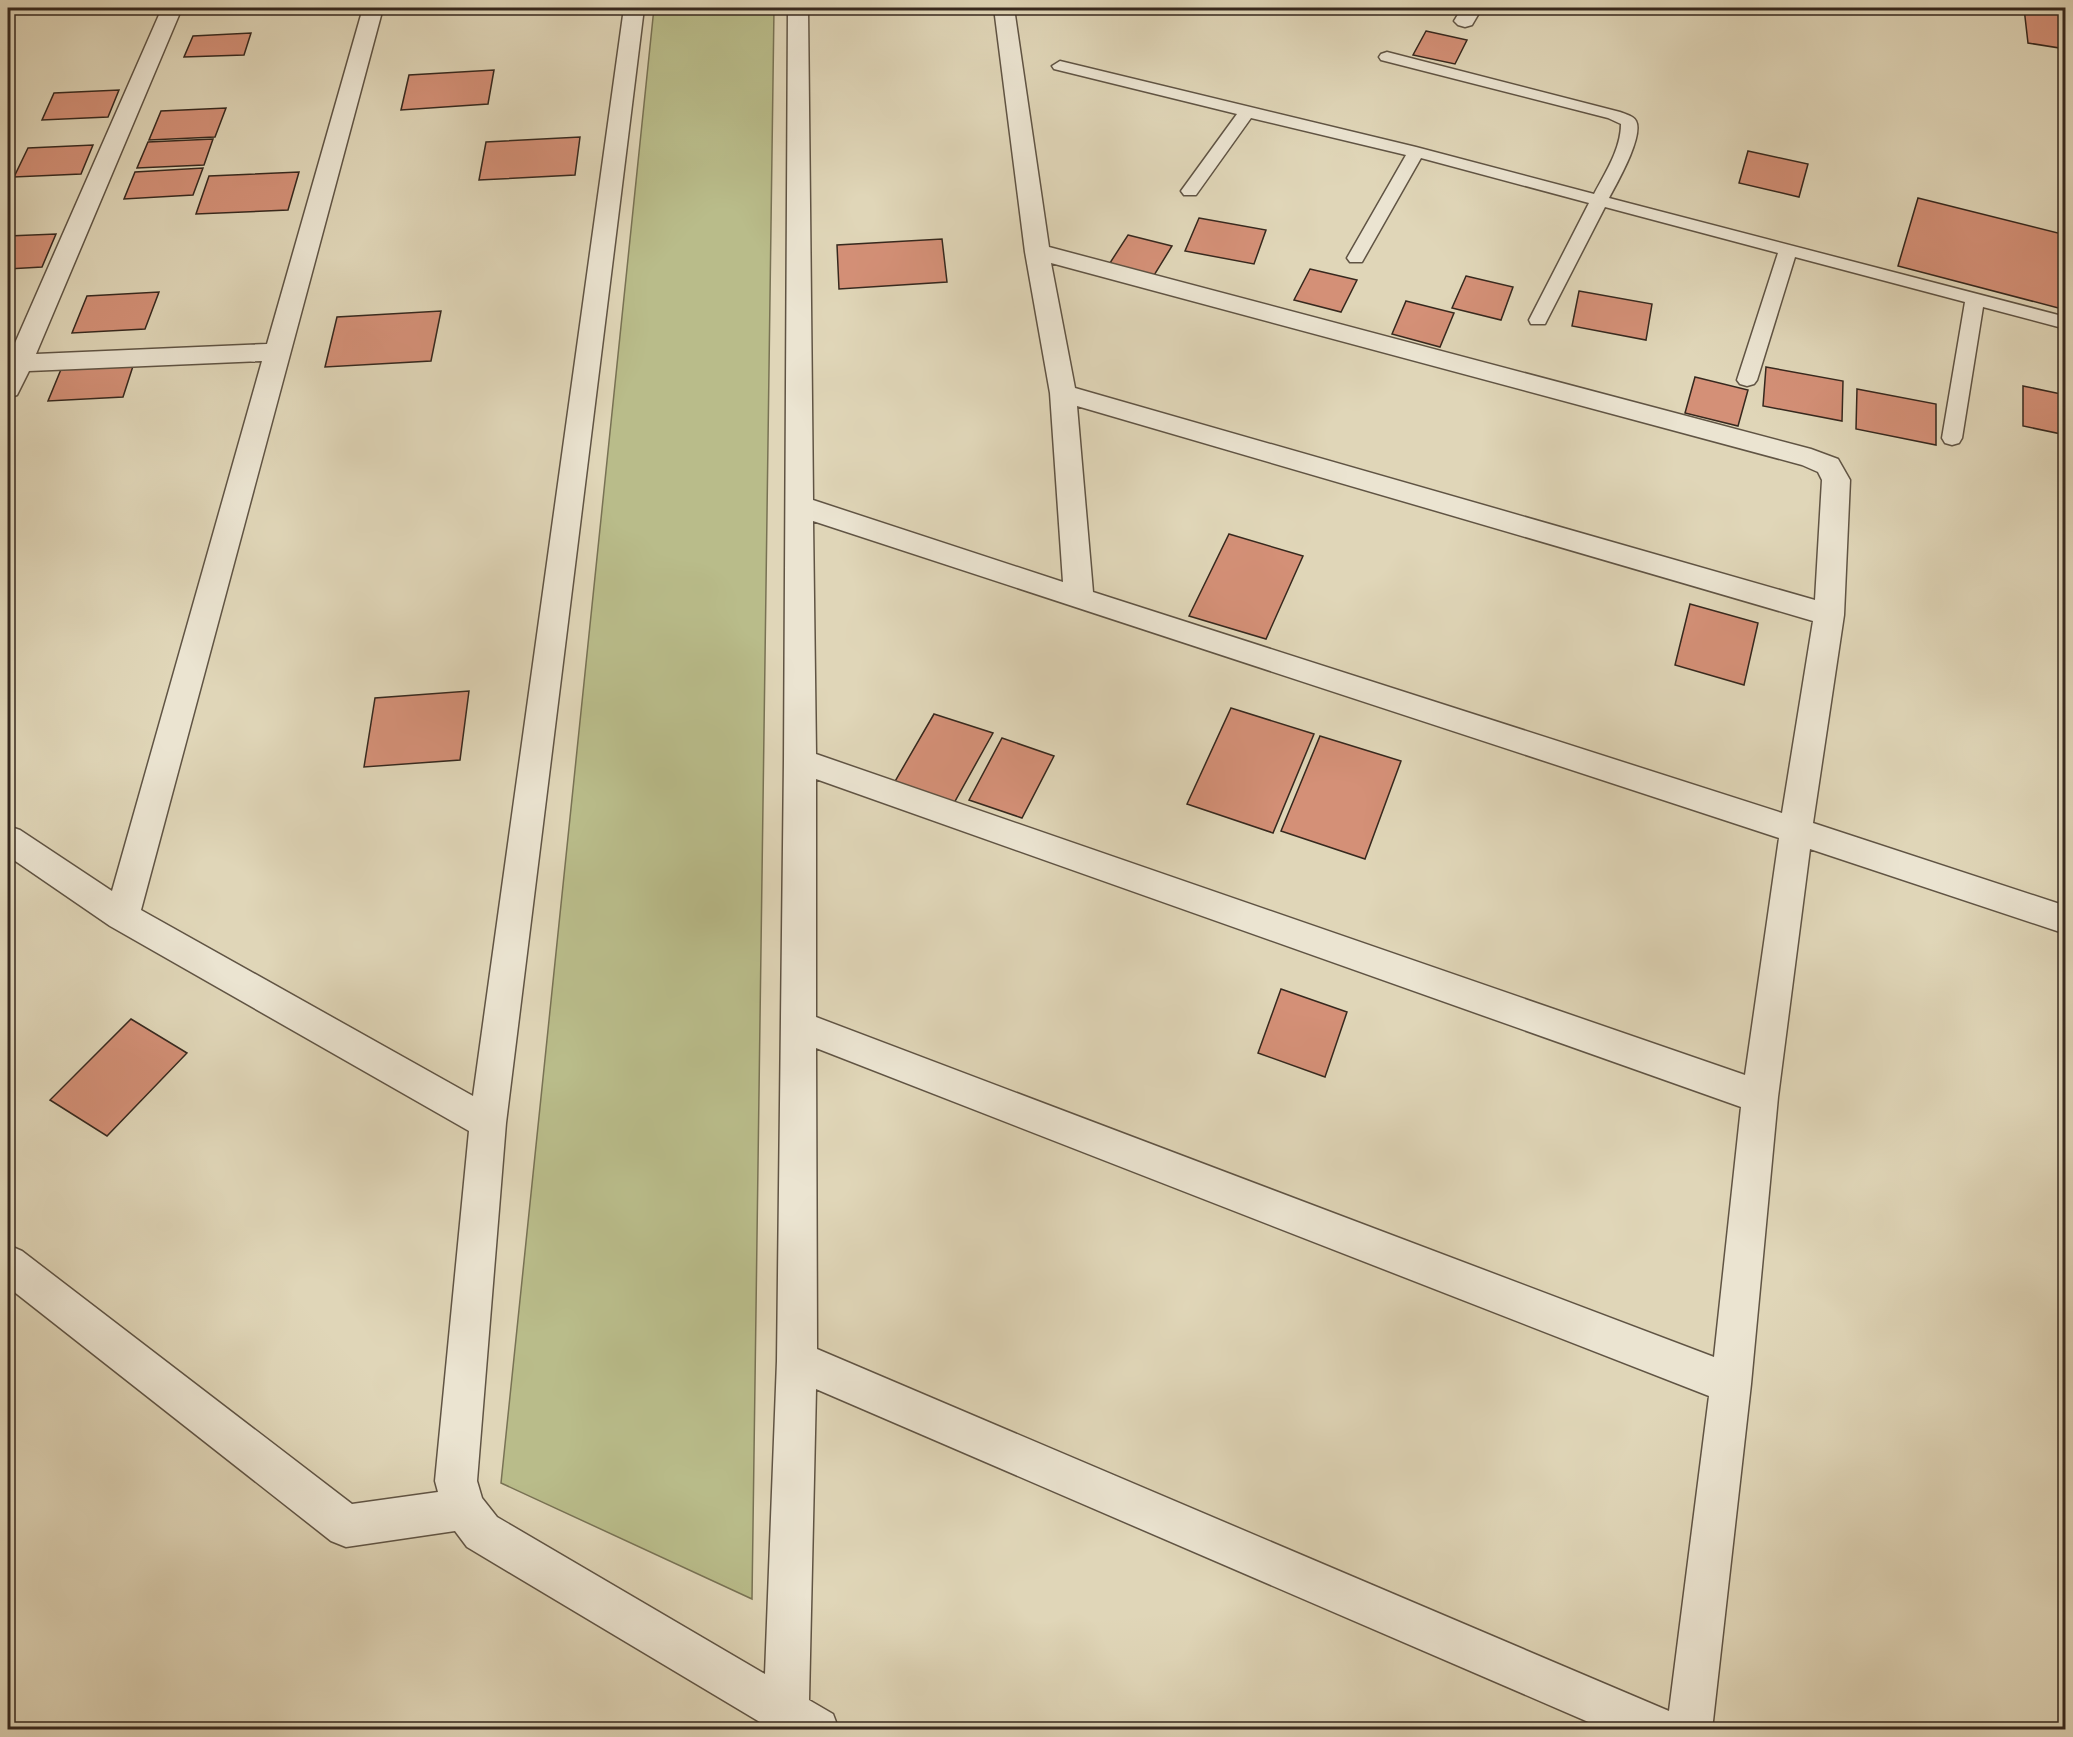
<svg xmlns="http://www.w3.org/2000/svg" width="2073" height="1737" font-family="'Sorts Mill Goudy',serif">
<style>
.green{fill:#b9bc8a;stroke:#787254;stroke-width:1.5}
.building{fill:#d49077;stroke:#36281e;stroke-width:1.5}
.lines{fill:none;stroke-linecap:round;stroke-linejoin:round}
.lane-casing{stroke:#605444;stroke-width:3}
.street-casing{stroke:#605444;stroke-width:3}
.lane{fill:#ebe4d1;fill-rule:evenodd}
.street{fill:#ebe4d1;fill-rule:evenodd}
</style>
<rect width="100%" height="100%" fill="#e0d6b8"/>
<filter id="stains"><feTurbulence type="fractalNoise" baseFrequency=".00333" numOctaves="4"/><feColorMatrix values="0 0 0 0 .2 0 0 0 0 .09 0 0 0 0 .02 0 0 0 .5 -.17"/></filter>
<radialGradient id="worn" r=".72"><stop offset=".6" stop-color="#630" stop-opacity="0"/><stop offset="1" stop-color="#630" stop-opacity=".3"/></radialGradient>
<!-- green -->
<polygon class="green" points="654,8 774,8 752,1599 501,1483"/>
<!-- building -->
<g class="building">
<polygon points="2024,8 2066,13 2066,49 2028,43"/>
<polygon points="1426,31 1467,40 1455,64 1413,55"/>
<polygon points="251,33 244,55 184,57 193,36"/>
<polygon points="494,70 488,104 401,110 409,75"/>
<polygon points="119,90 108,117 42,120 54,93"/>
<polygon points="226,108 215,137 149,140 161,111"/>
<polygon points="580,137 575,175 479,180 486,142"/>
<polygon points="213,139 204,165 137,168 148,142"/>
<polygon points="93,145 81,174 14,177 28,148"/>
<polygon points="1748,151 1808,164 1799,197 1739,183"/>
<polygon points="203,168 193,195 124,199 135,172"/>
<polygon points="299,172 288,210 196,214 209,176"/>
<polygon points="1918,198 2066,235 2066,310 1898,266"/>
<polygon points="1199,218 1266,230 1254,264 1185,251"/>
<polygon points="56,234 42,267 8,269 8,236"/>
<polygon points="1128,235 1172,246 1153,277 1108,266"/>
<polygon points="942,239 947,282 839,289 837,245"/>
<polygon points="1310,269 1357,280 1341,312 1294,300"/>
<polygon points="1466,276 1513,287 1501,320 1452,308"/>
<polygon points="1579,291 1652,304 1646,340 1572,326"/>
<polygon points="159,292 145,329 72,333 87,296"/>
<polygon points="1406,301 1454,313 1440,347 1392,334"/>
<polygon points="441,311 431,361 325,367 337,317"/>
<polygon points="134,363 123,397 48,401 62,367"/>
<polygon points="1766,367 1843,381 1842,421 1763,406"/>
<polygon points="1695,377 1748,390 1738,426 1685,413"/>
<polygon points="2023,386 2066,395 2066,435 2023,426"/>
<polygon points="1857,389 1936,404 1936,445 1856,429"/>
<polygon points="1229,534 1303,556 1266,639 1189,616"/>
<polygon points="1690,604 1758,623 1744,685 1675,665"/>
<polygon points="469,691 460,760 364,767 375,698"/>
<polygon points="1231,708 1314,734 1273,833 1187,804"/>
<polygon points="934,714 993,733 954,803 894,783"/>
<polygon points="1320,736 1401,761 1365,859 1281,831"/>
<polygon points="1002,738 1054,756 1022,818 969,800"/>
<polygon points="1281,989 1347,1012 1325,1077 1258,1053"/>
<polygon points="131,1019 187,1053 107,1136 50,1100"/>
</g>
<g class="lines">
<!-- lane casing -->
<g class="lane-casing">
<path id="lane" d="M 1387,52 L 1620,112 C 1625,114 1634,116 1636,121 C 1644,136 1617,183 1609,198 L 2066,317 L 2066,329 L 1983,307 L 1962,438 L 1959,443 L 1952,445 L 1945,443 L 1942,438 L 1965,302 L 1795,257 L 1757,380 L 1754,384 L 1747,386 L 1740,384 L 1737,380 L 1778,253 L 1605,207 L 1547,320 L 1545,324 L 1531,324 L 1529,320 L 1589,203 L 1421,158 L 1362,262 L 1350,262 L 1347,258 L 1406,155 L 1251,118 L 1196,195 L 1184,195 L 1181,191 L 1237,114 L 1054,69 L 1052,66 L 1060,61 L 1416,147 L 1594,194 C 1605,173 1621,149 1621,124 L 1608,118 L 1381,60 L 1379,57 L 1381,54 Z"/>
</g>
<!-- street casing -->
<g class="street-casing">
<g id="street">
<path d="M 162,8 L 182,8 L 36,354 L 267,344 L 363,8 L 383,8 L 141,910 L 473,1096 L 624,8 L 644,8 L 506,1123 L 477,1481 L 482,1498 L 497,1517 L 765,1674 L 777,1361 L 784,761 L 788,8 L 808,8 L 813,500 L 1063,582 L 1050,393 L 1025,252 L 994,8 L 1014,8 L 1049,247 L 1811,449 L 1838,459 L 1850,480 L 1844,615 L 1813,823 L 2066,906 L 2066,934 L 1810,849 L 1778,1097 L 1751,1384 L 1712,1730 L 1607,1730 L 816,1389 L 809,1700 L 833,1714 L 839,1730 L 773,1730 L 467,1547 L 455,1531 L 346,1547 L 331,1541 L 8,1287 L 8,1245 L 22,1251 L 352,1504 L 438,1492 L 435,1481 L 469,1131 L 110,926 L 8,856 L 8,826 L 20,830 L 112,891 L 262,361 L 29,371 L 17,395 L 8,398 L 8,359 ZM 1051,263 L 1802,465 L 1818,472 L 1822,480 L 1815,600 L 1075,388 ZM 1077,406 L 1813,621 L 1782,813 L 1093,592 ZM 813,521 L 1779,838 L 1745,1075 L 816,754 ZM 816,779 L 1741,1107 L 1714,1357 L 816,1017 ZM 816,1048 L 1709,1396 L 1669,1711 L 817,1349 Z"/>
<polygon points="1462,8 1482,8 1472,25 1465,27 1458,25 1454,21"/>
</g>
</g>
<!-- lane -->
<use href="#lane" class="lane"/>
<!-- street -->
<use href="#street" class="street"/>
</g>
<!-- margin -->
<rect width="2073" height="1737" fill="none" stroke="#e0d6b8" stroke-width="30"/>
<rect x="9" y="9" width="2055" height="1719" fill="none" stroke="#36281e" stroke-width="3"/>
<rect x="15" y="15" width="2043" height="1707" fill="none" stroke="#36281e" stroke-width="1.5"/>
<rect width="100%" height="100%" filter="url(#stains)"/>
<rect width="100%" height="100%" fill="url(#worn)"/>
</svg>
